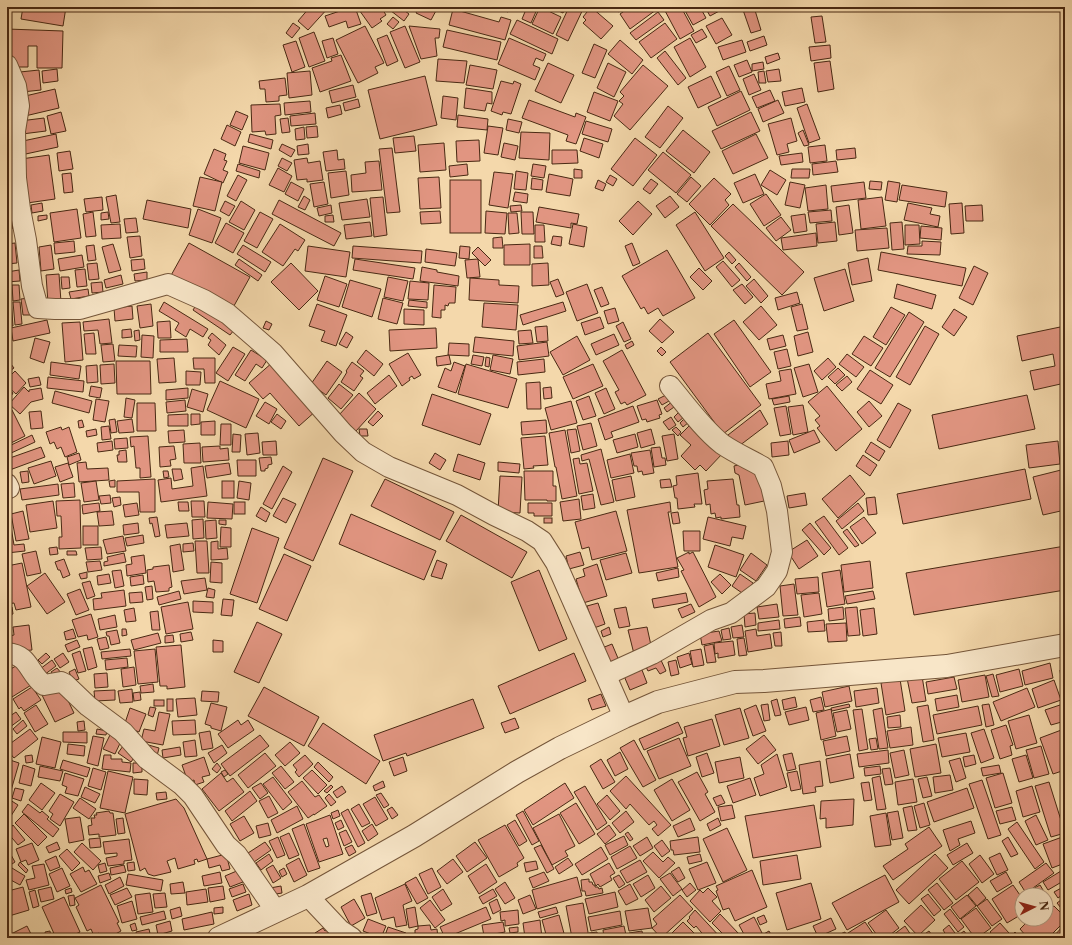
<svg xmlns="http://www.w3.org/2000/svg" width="1072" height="945" font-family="'Libre Caslon Text',serif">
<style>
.building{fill:#e19581;stroke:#492913;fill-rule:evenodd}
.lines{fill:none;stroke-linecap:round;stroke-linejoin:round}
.minor-casing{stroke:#745539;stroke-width:22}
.tertiary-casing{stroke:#745539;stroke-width:24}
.minor{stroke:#f8e6c8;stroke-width:20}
.tertiary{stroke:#f8e6c8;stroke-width:22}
</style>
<rect width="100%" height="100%" fill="#f4d8ab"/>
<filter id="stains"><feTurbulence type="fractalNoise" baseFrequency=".005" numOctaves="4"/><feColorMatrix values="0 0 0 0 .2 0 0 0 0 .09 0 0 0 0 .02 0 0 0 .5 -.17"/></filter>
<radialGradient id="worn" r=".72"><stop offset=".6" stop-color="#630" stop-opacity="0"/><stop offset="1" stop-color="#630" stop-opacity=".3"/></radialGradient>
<!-- building -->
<g class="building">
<polygon points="23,7 66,7 63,26 21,19"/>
<polygon points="310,7 329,7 308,30 298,21"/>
<polygon points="333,7 341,7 337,11"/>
<polygon points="352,7 355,7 361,24 348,28 346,21 329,27 325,16"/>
<polygon points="357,7 381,7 386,15 380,19 382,21 372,28"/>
<polygon points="386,7 400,7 409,14 404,21"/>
<polygon points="419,7 438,7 431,20 416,13"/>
<polygon points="495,7 510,7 508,12"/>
<polygon points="527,7 538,7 531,23 522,19"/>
<polygon points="540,7 561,17 553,34 532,24"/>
<polygon points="550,7 566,7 563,13"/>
<polygon points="569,7 584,7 568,41 556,35"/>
<polygon points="591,7 613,26 601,39 583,23 586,20 583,17"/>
<polygon points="617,7 625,7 618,12 615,8"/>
<polygon points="630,7 660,7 630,29 620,14"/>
<polygon points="663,7 681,7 694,31 680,39"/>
<polygon points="683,7 700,7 706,18 693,25"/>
<polygon points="705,7 721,7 723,9 710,16"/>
<polygon points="742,7 754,7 761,30 751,33"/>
<polygon points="453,9 499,22 501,17 511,20 505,40 449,25"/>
<polygon points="658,12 664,20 636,40 630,33"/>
<polygon points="822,16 826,42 815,43 811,17"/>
<polygon points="393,17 399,22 393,29 387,24"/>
<polygon points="722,18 732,35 716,44 706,26"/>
<polygon points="517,20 558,39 552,54 510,34"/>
<polygon points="293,23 300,28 292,38 286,33"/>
<polygon points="665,23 677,39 651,58 639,42"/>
<polygon points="365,26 384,63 375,67 378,73 358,83 336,40"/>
<polygon points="405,26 420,62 405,68 390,32"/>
<polygon points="409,26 440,29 439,38 435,38 437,56 421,59"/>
<polygon points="7,29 63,31 62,68 37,68 37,46 28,46 28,67 11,67 7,56"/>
<polygon points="702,29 707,37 696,43 691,35"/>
<polygon points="447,30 501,42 497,60 443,47"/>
<polygon points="314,32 325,61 309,67 299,38"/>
<polygon points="387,35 398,61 387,66 377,39"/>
<polygon points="764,36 767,45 750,51 747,42"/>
<polygon points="333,38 338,54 327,58 322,41"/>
<polygon points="509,38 546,54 543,61 536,58 533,65 540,68 535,80 498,64"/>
<polygon points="690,38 706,67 690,77 674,47"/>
<polygon points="620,40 643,60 632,74 608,54"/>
<polygon points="742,40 746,52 723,60 718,47"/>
<polygon points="296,41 305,67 292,72 283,45"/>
<polygon points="594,44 607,50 595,78 582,73"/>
<polygon points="830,45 831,58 811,61 809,47"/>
<polygon points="665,51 686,78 678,85 657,58"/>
<polygon points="778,53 780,59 767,64 765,57"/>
<polygon points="341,55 351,81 320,92 312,68 332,61 331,58"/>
<polygon points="438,59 467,61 464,83 436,81"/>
<polygon points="747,60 752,72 739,77 734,65"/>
<polygon points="830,61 834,89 818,92 814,63"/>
<polygon points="763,62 764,69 752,71 752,64"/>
<polygon points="548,63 574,75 561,103 535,91"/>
<polygon points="608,63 626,72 614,97 597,88"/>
<polygon points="470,65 497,70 493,89 466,85"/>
<polygon points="643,65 668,86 630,130 614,116 623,104 619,101 624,96 620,92"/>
<polygon points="729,66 740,90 727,96 716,72"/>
<polygon points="57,69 58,81 43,83 42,71"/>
<polygon points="779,69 781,81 768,82 766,71"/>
<polygon points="39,70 41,90 22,92 20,72"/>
<polygon points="310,71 312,95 289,98 287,73"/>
<polygon points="764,71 766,83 759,83 758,72"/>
<polygon points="754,74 761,90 749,95 743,79"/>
<polygon points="425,76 437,125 380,139 368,90"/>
<polygon points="711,76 721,97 698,108 688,87"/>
<polygon points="285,78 287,95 279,96 279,101 266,102 265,89 260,89 259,81"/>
<polygon points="501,81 513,84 514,81 521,84 511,114 503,112 502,115 491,111"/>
<polygon points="353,85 356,97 332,103 329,91"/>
<polygon points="466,88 492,92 492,104 487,103 485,111 464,108"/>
<polygon points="802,88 805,102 785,106 782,92"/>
<polygon points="55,89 59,108 25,116 21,97"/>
<polygon points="770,90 775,101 757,108 752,97"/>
<polygon points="741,91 750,110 717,126 708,107"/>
<polygon points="594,92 618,101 610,121 587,112"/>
<polygon points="443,96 458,98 456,120 441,118"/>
<polygon points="358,99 360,107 345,111 343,103"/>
<polygon points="529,100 575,117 576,113 586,117 576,144 566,141 568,135 522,118"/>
<polygon points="778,100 784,113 763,122 758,109"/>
<polygon points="310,101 311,112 285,115 284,103"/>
<polygon points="280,104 281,115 275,116 276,134 266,135 265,131 252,132 251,105"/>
<polygon points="807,104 820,139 809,143 797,108"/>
<polygon points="340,105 342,114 328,118 326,108"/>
<polygon points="668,106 683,118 660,148 645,137"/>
<polygon points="236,111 248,116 242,130 230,125"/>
<polygon points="61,112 66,131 51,134 47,116"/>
<polygon points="751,112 760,131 721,149 712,131"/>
<polygon points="315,113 316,124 291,126 290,116"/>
<polygon points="458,115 488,119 487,130 457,127"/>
<polygon points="44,118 46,131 22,134 20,121"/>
<polygon points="288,118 290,132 282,133 280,119"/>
<polygon points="791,118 797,141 787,144 789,152 777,155 768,124"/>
<polygon points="508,119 522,122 519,133 506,130"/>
<polygon points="586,121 612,129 608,142 582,134"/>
<polygon points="227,125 241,132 235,146 221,139"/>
<polygon points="317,126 318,137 307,138 306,127"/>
<polygon points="488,126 503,128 498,155 484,153"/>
<polygon points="304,127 305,139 296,140 295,129"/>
<polygon points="683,130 710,152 694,173 666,151"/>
<polygon points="803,130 809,145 804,146 798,133"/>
<polygon points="521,132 550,133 549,160 519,158"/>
<polygon points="56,134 58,147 21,155 18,142"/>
<polygon points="250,134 273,140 271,149 248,142"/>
<polygon points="756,134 768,158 733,174 722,151"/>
<polygon points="414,136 416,151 395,153 393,138"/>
<polygon points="584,138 603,144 599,158 580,151"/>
<polygon points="635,138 657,155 633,186 611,169"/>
<polygon points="479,140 480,161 457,162 456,141"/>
<polygon points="444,143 446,170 420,172 418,145"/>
<polygon points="504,143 518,146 515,160 501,157"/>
<polygon points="282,144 295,150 291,157 279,150"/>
<polygon points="308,144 309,154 298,155 297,146"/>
<polygon points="825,145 827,161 810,163 808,147"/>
<polygon points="243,146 269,153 265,170 239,163"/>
<polygon points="392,148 400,212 387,213 379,149"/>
<polygon points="855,148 856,158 837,160 836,150"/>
<polygon points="214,149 226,154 224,160 227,161 223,170 228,172 223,183 204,174"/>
<polygon points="337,150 338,160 344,159 345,169 326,171 323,152"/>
<polygon points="552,150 577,150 578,163 552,164"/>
<polygon points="70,151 73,169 59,171 57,153"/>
<polygon points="663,152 691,175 676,193 648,170"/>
<polygon points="802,153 803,162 781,165 779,156"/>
<polygon points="49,155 55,199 27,203 21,159"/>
<polygon points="282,158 292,163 287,171 278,166"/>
<polygon points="307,158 308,163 320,161 323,180 307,182 307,179 297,180 294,160"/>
<polygon points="379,161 382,190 352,192 351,175 366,173 365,162"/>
<polygon points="836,161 838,172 813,175 812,164"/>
<polygon points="238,164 260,171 259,178 236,171"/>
<polygon points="467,164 468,175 450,177 449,166"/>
<polygon points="533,164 546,166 544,178 531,176"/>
<polygon points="278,168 292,176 284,192 269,185"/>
<polygon points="574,169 582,170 582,178 574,178"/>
<polygon points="792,169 810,169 809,178 791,178"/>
<polygon points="770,170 786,180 777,195 761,185"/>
<polygon points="346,171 349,195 331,198 328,173"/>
<polygon points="516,171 528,173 526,190 514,189"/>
<polygon points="494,172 513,174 508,208 489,205"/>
<polygon points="71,173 73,192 64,193 62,174"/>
<polygon points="549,174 573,179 570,196 546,192"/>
<polygon points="755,174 764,194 743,203 734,183"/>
<polygon points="238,175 247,180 236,201 227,196"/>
<polygon points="610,175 617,179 613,186 606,182"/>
<polygon points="200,177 222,182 215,211 193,206"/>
<polygon points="439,177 441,208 420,209 418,178"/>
<polygon points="691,177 701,186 687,202 677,194"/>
<polygon points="532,178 543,180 542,190 531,189"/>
<polygon points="714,178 731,194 725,200 729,205 710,225 689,204"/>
<polygon points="651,179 658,184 650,194 643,189"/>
<rect x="450" y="180" width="31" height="53"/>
<polygon points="598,180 606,184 603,191 595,188"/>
<polygon points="870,181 882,182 881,190 869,189"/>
<polygon points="888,181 900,183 897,202 885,200"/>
<polygon points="291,182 304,189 298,201 285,194"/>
<polygon points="324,182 328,204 314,207 310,184"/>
<polygon points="790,182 805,185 800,208 785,205"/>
<polygon points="864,182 866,198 833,202 831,186"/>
<polygon points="826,185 828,209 808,211 805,188"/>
<polygon points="902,185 947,192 945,207 899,200"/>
<polygon points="515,192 528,194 527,203 513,201"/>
<polygon points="766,194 781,215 764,226 750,204"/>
<polygon points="116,195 120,222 111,223 106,197"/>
<polygon points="304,196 310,200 305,210 298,207"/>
<polygon points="670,196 679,207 665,218 656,206"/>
<polygon points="102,197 103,210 86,212 84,199"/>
<polygon points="383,197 387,235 374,237 370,198"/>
<polygon points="882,197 886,226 861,229 858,200"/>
<polygon points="367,199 370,217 342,220 339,203"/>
<polygon points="147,200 191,209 188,228 143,219"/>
<polygon points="279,200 341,233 334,246 272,214"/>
<polygon points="225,201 235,206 229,216 220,211"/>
<polygon points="241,201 255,210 244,230 229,222"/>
<polygon points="638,201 652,214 633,235 619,221"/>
<polygon points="42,203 43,211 32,213 31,205"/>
<polygon points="908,203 932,208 930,214 940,216 938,227 904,220"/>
<polygon points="962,203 964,233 951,234 949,204"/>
<polygon points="733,204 804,272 782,295 711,226"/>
<polygon points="331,205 332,213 319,216 317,208"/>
<polygon points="521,205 522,211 511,212 510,206"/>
<polygon points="849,205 853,233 839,235 836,207"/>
<polygon points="982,205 983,221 966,221 965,206"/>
<polygon points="539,207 579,214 577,224 571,223 571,228 536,222"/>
<polygon points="7,208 13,228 7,230"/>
<polygon points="77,209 81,238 54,242 50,213"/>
<polygon points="198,209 221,218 212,243 189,235"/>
<polygon points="831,210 832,221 810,223 808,212"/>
<polygon points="440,211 441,223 421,224 420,212"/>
<polygon points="486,211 507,213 505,234 485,233"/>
<polygon points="93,212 96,236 86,237 83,214"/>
<polygon points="108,212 109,219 101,220 101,213"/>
<polygon points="260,212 273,219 257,248 244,241"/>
<polygon points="521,212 533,212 534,234 522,234"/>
<polygon points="695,212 724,258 705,271 676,225"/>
<polygon points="508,213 517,213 519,233 509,234"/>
<polygon points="805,214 807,231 794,233 791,216"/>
<polygon points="47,215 47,219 38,221 38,216"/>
<polygon points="333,215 334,222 325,222 325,216"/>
<polygon points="781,217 791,230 776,241 766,228"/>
<polygon points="136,218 138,232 126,233 124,219"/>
<polygon points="370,222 372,236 346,239 344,225"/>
<polygon points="835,222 837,241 818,243 816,224"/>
<polygon points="902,222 904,249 892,250 890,223"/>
<polygon points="226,223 244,233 233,253 215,243"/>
<polygon points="120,224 121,238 102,239 101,225"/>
<polygon points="280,224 305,240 298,251 295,249 283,266 262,252"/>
<polygon points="573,224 587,227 584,247 569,244"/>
<polygon points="535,225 544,225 545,242 535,242"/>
<polygon points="905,225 919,225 920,244 905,245"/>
<polygon points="921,226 942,228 941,240 920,238"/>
<polygon points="887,228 889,248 857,251 855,230"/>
<polygon points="816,233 817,246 783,250 781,238"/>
<polygon points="140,236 142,256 130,258 127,237"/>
<polygon points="553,236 562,237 561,246 551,244"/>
<polygon points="502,237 503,248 493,248 493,238"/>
<polygon points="74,241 75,252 55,254 54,243"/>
<polygon points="922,241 941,242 940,255 907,254 908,246 922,246"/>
<polygon points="15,243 17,263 7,264 7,244"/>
<polygon points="189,243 250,277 230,313 169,279"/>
<polygon points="632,243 640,263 633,266 625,246"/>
<polygon points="113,244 121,270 109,273 102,247"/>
<polygon points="530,244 530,265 504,265 504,245"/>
<polygon points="51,245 54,269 41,271 39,247"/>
<polygon points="94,245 96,260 88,261 86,246"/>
<polygon points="243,245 271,262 265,272 237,254"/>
<polygon points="308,246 350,252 346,277 305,271"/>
<polygon points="353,246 422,251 421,263 352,258"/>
<polygon points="460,246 470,247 469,259 459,258"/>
<polygon points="534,246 542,246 543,258 534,258"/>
<polygon points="478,247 491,260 485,266 472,253"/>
<polygon points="426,249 457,253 455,266 425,262"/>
<polygon points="667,250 695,298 663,316 658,308 648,314 644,307 641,309 622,276"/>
<polygon points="729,252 736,260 732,264 725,256"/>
<polygon points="881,252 966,268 962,286 878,270"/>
<polygon points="82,255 84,267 60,271 58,259"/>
<polygon points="868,258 872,281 852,285 848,263"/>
<polygon points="144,259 145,269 132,271 131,260"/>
<polygon points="239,259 262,275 258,281 235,265"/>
<polygon points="355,259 415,268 413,279 353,270"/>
<polygon points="478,259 480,277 467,278 465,260"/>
<polygon points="723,261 740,280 732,287 716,267"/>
<polygon points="97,263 99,279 89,280 87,264"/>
<polygon points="291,263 318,291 299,310 271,282"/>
<polygon points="548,263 549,285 532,286 532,264"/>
<polygon points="739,263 751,277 747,281 735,267"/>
<polygon points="974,266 988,273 973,305 959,298"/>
<polygon points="422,267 437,270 437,272 459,276 458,286 420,281"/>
<polygon points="699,268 712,281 703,290 690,277"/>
<polygon points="85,269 87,286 77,287 75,270"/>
<polygon points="845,269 854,301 824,311 814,278"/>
<polygon points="19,270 20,281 7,282 7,272"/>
<polygon points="147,272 147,280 135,281 134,274"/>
<polygon points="59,274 61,302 48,303 46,275"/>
<polygon points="121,275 123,284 106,288 104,280"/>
<polygon points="325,276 347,284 339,307 317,300"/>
<polygon points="61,277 69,277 70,288 62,289"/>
<polygon points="388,277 408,281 403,301 384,297"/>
<polygon points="470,278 499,280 499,285 519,286 518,303 469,300"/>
<polygon points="558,279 564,294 556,297 550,282"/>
<polygon points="754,279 768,296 761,303 746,286"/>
<polygon points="350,280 381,289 372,317 342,307"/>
<polygon points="410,281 429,283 428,300 408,299"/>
<polygon points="102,282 103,292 92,293 91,283"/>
<polygon points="587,284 598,313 577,321 566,292"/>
<polygon points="742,284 753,297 745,304 733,290"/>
<polygon points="897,284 936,295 932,309 894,298"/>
<polygon points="7,285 10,285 13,326 7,326"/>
<polygon points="12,285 19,285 20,300 13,301"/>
<polygon points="434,285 456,287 455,303 449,303 448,306 445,305 445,310 441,310 441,318 432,317"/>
<polygon points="602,287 609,304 601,307 594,290"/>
<polygon points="88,289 89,296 71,299 69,292"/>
<polygon points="797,292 800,303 778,310 775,298"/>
<polygon points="29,298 30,315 23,315 21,299"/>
<polygon points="383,298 403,303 397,324 378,319"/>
<polygon points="200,299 238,325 230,335 193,310"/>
<polygon points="409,300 427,302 427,308 408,306"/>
<polygon points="13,302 20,302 22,324 15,325"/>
<polygon points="164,302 208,329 203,337 190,329 186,337 175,330 179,323 159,311"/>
<polygon points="563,302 566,311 523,325 520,315"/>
<polygon points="484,303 518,305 516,330 482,327"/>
<polygon points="151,304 153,326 140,328 137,306"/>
<polygon points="317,304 347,315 336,346 321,341 325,331 309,326"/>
<polygon points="802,304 808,329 797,331 791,307"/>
<polygon points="132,306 133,319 115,321 114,308"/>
<polygon points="761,306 777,325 759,340 743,322"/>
<polygon points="891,307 905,315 886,345 873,337"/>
<polygon points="615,308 619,321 608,324 604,311"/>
<polygon points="404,309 424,310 424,325 404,324"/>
<polygon points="954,309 967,317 954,336 942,327"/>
<polygon points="909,312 924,322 890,377 875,368"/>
<polygon points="600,317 604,328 585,335 581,323"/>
<polygon points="109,319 112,343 100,344 98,330 84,331 83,322"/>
<polygon points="660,319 674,332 662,343 649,331"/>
<polygon points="47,320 50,333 13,341 11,328"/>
<polygon points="734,320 771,372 750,387 714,334"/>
<polygon points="170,321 171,338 158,338 157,322"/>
<polygon points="266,321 272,324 269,330 263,328"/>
<polygon points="80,322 83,360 65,362 62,323"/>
<polygon points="623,322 631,339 624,342 616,326"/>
<polygon points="547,326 548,341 537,342 535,327"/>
<polygon points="925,326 939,334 910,385 896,377"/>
<polygon points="1065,326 1065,383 1034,390 1030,371 1055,366 1053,354 1022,361 1017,336"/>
<polygon points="436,328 437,348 390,351 389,330"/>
<polygon points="131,329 132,337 122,338 122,330"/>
<polygon points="7,330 9,341 7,341"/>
<polygon points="139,330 140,340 135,341 134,331"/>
<polygon points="531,330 533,343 519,344 518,331"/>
<polygon points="346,332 353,337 347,348 339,344"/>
<polygon points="808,332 813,352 798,356 794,336"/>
<polygon points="94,333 96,354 86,354 84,334"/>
<polygon points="212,333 226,345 219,355 208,345 211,340 208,338"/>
<polygon points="708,333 761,405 723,434 670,362"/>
<polygon points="614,334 619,345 596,355 591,344"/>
<polygon points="142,335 154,336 153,358 141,357"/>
<polygon points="783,335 786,346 770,350 767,339"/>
<polygon points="577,336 590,360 563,375 550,352"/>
<polygon points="864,336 883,348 871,366 852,354"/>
<polygon points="475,337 514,341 513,356 473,352"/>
<polygon points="35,338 50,342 44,363 30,358"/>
<polygon points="187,339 188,352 160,352 160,340"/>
<polygon points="632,341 634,345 627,349 625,345"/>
<polygon points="547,342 549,356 519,360 517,346"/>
<polygon points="449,343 469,344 469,356 448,355"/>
<polygon points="113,344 115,361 103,362 101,345"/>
<polygon points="119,345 137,346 136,357 118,356"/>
<polygon points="233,347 245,354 228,381 216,373"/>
<polygon points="661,347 666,352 662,356 657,351"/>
<polygon points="787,349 791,366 778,369 774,352"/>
<polygon points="251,350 267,360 262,368 256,364 245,381 235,375"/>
<polygon points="366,350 383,364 374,376 357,362"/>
<polygon points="622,350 646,395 627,405 625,402 621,404 615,392 619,390 603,361"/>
<polygon points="408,353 421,375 414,379 412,376 409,378 410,380 402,386 389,364"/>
<polygon points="847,354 864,367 856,377 839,364"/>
<polygon points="449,355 451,364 437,366 436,357"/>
<polygon points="473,355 484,357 482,366 471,364"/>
<polygon points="493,355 513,359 510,374 490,370"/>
<polygon points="486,357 490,358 489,367 485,366"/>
<polygon points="174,358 176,382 159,383 157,359"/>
<polygon points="193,358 215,358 215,383 205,383 204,369 194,369"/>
<polygon points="828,358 836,367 822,380 814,371"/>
<polygon points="7,359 14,368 7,373"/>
<polygon points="544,359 545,372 518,375 517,362"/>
<polygon points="116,361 150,361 151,394 117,394"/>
<polygon points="327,361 342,372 326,395 311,384"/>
<polygon points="51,362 81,366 79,379 50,375"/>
<polygon points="273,362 317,410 299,426 270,393 263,399 249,383"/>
<polygon points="352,362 364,371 360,376 363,378 354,391 341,382 347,372 346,371"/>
<polygon points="454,362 465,366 456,393 438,387 445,368 451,371"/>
<polygon points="114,364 115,383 101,384 100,365"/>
<polygon points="466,364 517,379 508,408 458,394"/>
<polygon points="593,364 603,386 573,399 563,377"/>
<polygon points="809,364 818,392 803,397 794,368"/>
<polygon points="97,365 98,382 87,383 86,366"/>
<polygon points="838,368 845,375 835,384 828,377"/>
<polygon points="791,369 796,394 769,399 766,384 781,381 779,371"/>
<polygon points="870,370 893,385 881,404 857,389"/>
<polygon points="15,371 26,383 16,394 7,386 7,379"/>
<polygon points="186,371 201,372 200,385 186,385"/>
<polygon points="389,375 397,386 375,404 367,393"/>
<polygon points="847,376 852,382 842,391 836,385"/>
<polygon points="39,377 41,385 30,387 28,379"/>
<polygon points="48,377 84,381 83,392 47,388"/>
<polygon points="220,381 259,399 246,428 207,410"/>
<polygon points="540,382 541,409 527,409 526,383"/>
<polygon points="339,384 353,395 341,409 328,398"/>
<polygon points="91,386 102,388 100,398 89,396"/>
<polygon points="827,386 862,429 836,451 817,428 820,426 815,420 820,416 808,402"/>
<polygon points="24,387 29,392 29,390 41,388 43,399 31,402 20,414 9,404"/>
<polygon points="551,387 552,398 544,399 543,388"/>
<polygon points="188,388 188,398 166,400 166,390"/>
<polygon points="606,388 615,409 604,414 595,393"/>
<polygon points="7,389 13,393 10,398 7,396"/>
<polygon points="192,389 208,394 203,412 187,407"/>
<polygon points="55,391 92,401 89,413 52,403"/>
<polygon points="359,393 376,409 356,431 339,415"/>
<polygon points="432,394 491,414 480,445 422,425"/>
<polygon points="666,395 669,401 662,405 658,399"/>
<polygon points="1027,395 1035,429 939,449 932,415"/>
<polygon points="589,396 596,416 583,420 576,401"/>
<polygon points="789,396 790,402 774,405 772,399"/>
<polygon points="126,398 135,400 132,418 124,417"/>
<polygon points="96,399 109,401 105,422 93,420"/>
<polygon points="185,400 186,411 167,413 166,402"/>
<polygon points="657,400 662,414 659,415 660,418 647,422 646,419 642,420 637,406"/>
<polygon points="571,401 577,423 551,430 545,408"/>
<polygon points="673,401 677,405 667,412 664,408"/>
<polygon points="869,401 882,416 869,427 857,412"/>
<polygon points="1061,401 1065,401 1065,420 1063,420"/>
<polygon points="265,402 277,409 269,424 256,416"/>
<polygon points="137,403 155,403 156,431 137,431"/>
<polygon points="898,403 911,410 890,448 877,440"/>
<polygon points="803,405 808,432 793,435 788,407"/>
<polygon points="633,406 639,422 611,432 613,437 605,440 598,419"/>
<polygon points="786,406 791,434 780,436 774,408"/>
<polygon points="12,410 25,436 7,445 7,412"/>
<polygon points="760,410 768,424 739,446 734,440 733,442 728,435"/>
<polygon points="41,411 43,428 31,429 29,412"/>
<polygon points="378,411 383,416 373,426 368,422"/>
<polygon points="679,412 684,417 678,422 674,417"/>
<polygon points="188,414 188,426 168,426 168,415"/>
<polygon points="191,414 200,414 200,424 191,425"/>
<polygon points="277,414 286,421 281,429 271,422"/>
<polygon points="671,417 676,425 669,430 663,422"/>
<polygon points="685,418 689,422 683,427 680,423"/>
<polygon points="115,419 117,432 111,433 109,420"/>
<polygon points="132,419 134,432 119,433 117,421"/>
<polygon points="82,420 84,427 79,428 78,421"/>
<polygon points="546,420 547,433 522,435 521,422"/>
<polygon points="215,421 215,435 201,435 201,422"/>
<polygon points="591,423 597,446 583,450 577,426"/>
<polygon points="692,423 723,453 706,471 700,465 695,470 681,456 691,445 680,435"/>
<polygon points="221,424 231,424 231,445 220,445"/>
<polygon points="109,426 111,439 102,440 101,427"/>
<polygon points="61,427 62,430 69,427 77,452 65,457 61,447 57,449 54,442 50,444 46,432"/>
<polygon points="676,427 681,432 678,436 672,430"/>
<polygon points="96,429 97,435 87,437 86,431"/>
<polygon points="359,429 367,429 368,436 360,436"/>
<polygon points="576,429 580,451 571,453 567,430"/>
<polygon points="651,429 655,444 641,448 637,433"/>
<polygon points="184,430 185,442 169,443 168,431"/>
<polygon points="565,430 577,496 562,499 556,467 555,467 549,433"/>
<polygon points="814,430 820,442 794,453 789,440"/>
<polygon points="258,433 260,453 247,455 245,434"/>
<polygon points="233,434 241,435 240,452 232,452"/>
<polygon points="635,434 638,447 617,453 613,440"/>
<polygon points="674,434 678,459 667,461 662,436"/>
<polygon points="32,435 35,442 9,454 7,447"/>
<polygon points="148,436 151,477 140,478 140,468 136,468 134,446 131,447 130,437"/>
<polygon points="545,436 548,465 533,466 534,468 524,469 521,438"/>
<polygon points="127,438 128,448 115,449 114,439"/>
<polygon points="112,441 113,450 98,452 97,443"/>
<polygon points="276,441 277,455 263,455 262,442"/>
<polygon points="788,441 789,455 772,457 771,443"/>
<polygon points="1058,441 1060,464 1029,468 1026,445"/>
<polygon points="871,442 885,451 879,461 865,452"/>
<polygon points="200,443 201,463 184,463 183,444"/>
<polygon points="174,446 176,459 170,460 171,466 160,467 159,447"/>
<polygon points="220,446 220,449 228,448 229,460 203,462 202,447"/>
<polygon points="41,447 45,457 7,471 7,459"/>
<polygon points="660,447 662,458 665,458 666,465 654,467 651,448"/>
<polygon points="601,449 614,502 601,505 589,459 582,461 581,455"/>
<polygon points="126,450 127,462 118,462 117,455 119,455 119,451"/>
<polygon points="650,450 654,473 643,475 642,471 638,472 637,466 634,466 631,453"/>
<polygon points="79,453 81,460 69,465 67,457"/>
<polygon points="435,453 446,460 440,470 429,463"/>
<polygon points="458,454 485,463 480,480 453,471"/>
<polygon points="630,454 634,473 611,478 607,460"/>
<polygon points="863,455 877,465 870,476 856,466"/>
<polygon points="271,457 272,464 268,465 268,468 265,469 265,471 261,471 259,458"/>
<polygon points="323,458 353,471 313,561 284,548"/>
<polygon points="579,458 580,464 587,463 593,491 579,494 573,459"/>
<polygon points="237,460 256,460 256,476 238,476"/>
<polygon points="51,461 56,476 34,484 28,468"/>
<polygon points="86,462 87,469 108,468 109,480 79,482 77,463"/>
<polygon points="498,462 520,464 519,473 498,471"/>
<polygon points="68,463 73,477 60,482 55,467"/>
<polygon points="229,463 231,474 207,478 205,466"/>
<polygon points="738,465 764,471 769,500 745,505 739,475 735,473 734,466"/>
<polygon points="203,466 207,496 161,502 158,480 171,478 172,489 193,486 191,468"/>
<polygon points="283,466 292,472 272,509 263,504"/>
<polygon points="172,469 181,469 183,479 174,481"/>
<polygon points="1025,469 1031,499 903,524 897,494"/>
<polygon points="1065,469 1065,510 1043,515 1033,477"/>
<polygon points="28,471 29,482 22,483 20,472"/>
<polygon points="163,471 168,471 169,477 164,478"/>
<polygon points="524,471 553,471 553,486 556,486 556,501 547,501 547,500 525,500"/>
<polygon points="698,473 702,504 694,504 695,507 678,509 677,498 675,498 673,486 677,485 676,476"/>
<polygon points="850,475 865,494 838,518 822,499"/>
<polygon points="500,476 522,477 520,513 498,512"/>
<polygon points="631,476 635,497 616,501 612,480"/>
<polygon points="155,479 155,512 140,512 139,492 117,492 117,481"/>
<polygon points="385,479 454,512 440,540 371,506"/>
<polygon points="670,479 672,487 661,488 660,480"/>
<polygon points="733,479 737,505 739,505 740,517 721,519 721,517 716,518 715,513 711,514 710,504 706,505 704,490 708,489 707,481"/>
<polygon points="115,480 115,487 110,487 109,481"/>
<polygon points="96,481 99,500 84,502 81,483"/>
<rect x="222" y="481" width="12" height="17"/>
<polygon points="239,481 251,483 249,500 237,498"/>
<polygon points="74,483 75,497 63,498 61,484"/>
<polygon points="58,484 59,495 22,500 20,489"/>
<polygon points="805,493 807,505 789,508 787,496"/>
<polygon points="593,494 595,508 583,510 581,496"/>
<polygon points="110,495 111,503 101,504 99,496"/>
<polygon points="120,497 121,505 114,507 112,498"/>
<polygon points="875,497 877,514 868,515 866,498"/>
<polygon points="283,498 296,504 286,523 273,516"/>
<polygon points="579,499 581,519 563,521 560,502"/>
<polygon points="80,500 81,548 59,549 59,537 62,537 61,516 57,516 56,501"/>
<polygon points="53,501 57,528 30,532 26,505"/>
<polygon points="191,501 204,501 205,517 192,517"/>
<polygon points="178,502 188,502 189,511 179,511"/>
<polygon points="208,502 233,504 232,519 207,518"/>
<rect x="234" y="502" width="11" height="12"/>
<polygon points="670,502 671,512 668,512 678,567 639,573 627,510"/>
<polygon points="99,503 100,511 83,514 82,505"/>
<polygon points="137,503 139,515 125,517 123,505"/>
<polygon points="528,503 552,503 552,516 534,516 534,513 528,513"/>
<polygon points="858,503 864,511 842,529 836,521"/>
<polygon points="261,507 270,513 266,522 256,516"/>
<polygon points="23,511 29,539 16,541 11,514"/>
<polygon points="112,511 114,525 99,526 97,512"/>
<polygon points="616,511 627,551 592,560 589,547 582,549 575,522"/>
<polygon points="678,512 680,523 673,524 671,513"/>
<polygon points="351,514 436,551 424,580 339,544"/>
<polygon points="461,515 527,552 512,578 446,541"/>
<polygon points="824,516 848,548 839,555 815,522"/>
<polygon points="157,517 160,536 155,537 152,523 150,524 149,518"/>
<polygon points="708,517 746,526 743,539 732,537 730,546 703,539"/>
<polygon points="864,517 876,533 862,544 850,527"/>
<rect x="544" y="518" width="8" height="5"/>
<polygon points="203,519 204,538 193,539 192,520"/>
<polygon points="216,520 217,538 206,539 205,521"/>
<polygon points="219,520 226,520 226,525 219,524"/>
<polygon points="138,523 139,533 124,535 123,525"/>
<polygon points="187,523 189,536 167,538 165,525"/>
<polygon points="810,523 831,548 824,555 802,530"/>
<rect x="83" y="526" width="15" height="19"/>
<polygon points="11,527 14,545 24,544 25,551 7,553 7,528"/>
<polygon points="221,527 231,528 231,547 220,547"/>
<polygon points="252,528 279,538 257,603 230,594"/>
<polygon points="847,529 859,545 855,547 843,532"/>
<polygon points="683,531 700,531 700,551 684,551"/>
<polygon points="143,535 144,543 127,546 125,538"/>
<polygon points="123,536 126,551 107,554 103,540"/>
<polygon points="807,540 818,556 799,569 788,552"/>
<polygon points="195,541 207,541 209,573 197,573"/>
<polygon points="218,541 218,549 227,548 228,559 211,560 211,542"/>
<polygon points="193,543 194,551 183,552 183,544"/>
<polygon points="180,544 184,570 173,572 170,546"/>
<polygon points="715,545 744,555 736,577 708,567"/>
<polygon points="1065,546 1065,590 914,615 906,573"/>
<polygon points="57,547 58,554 50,555 49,548"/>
<polygon points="101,547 102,559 87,560 85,548"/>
<polygon points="36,551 41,573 27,576 22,554"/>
<polygon points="67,551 76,551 77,555 67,555"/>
<polygon points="580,552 584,565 569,569 566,556"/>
<polygon points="689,552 689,554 693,552 716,597 699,607 681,571 684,570 677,558"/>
<polygon points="124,553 126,562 104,566 104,562 108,561 107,557"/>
<polygon points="626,553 632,573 606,580 600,560"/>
<polygon points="751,553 767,565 756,581 740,570"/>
<polygon points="284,554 311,566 287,621 259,609"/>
<polygon points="144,555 146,573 127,576 126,565 132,564 131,557"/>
<polygon points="64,559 70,575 63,578 60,570 58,570 55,562"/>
<polygon points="437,560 447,564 442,579 431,576"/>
<polygon points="100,561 102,570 88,572 86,562"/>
<polygon points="870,561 873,588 844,592 841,565"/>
<polygon points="211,562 222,563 222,583 210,582"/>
<polygon points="22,563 31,607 16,610 14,603 7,604 7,566"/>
<polygon points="597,564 607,596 583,603 576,579 585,576 583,569"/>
<polygon points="169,565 172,587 169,588 169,591 156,592 154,581 148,582 147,570 153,569 153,567"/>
<polygon points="678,568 679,577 658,581 656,573"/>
<polygon points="121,570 124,586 115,588 112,571"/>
<polygon points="539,570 567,639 539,651 511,582"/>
<polygon points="840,570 845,604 827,607 822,573"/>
<polygon points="87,572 87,578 81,579 79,574"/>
<polygon points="45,573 65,602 47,614 27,586"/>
<polygon points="109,574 111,583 98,585 97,576"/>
<polygon points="720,574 731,585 722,594 711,582"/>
<polygon points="740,574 753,583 745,595 732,586"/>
<polygon points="143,575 144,584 131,586 130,577"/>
<polygon points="818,577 819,592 797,594 795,579"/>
<polygon points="205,578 207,590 184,594 181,581"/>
<polygon points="90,581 95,596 87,599 82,583"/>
<polygon points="794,584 798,615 783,616 780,586"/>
<polygon points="152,586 153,599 147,600 145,587"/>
<polygon points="208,588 215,590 214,598 206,597"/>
<polygon points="80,589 89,610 76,615 67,594"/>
<polygon points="124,590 126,606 94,610 93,599 102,598 101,593"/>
<polygon points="179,591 181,599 159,605 157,597"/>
<polygon points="873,591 875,599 847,604 845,596"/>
<polygon points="142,592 143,602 130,603 129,593"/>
<polygon points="686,593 688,602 654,608 652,599"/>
<polygon points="819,593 822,614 804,617 801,595"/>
<polygon points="223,599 234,600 232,616 221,615"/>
<polygon points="193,601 213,602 213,613 193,612"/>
<polygon points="188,602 193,629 166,634 161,607"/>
<polygon points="598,603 605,624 594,628 587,606"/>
<polygon points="691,604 695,612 682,618 678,609"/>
<polygon points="777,604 779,617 759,619 757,607"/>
<polygon points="12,607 13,614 9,615 8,608"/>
<polygon points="626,607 630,626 619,628 614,609"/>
<polygon points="843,607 844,619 829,621 828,609"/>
<polygon points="857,607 860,635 848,636 845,608"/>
<polygon points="134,608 136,621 126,622 124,610"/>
<polygon points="874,608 877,634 863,636 860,610"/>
<polygon points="158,611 160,630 152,630 150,612"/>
<polygon points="755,613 756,625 745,627 744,614"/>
<polygon points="91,614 98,637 88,640 87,635 78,637 72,620"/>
<polygon points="115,615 117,627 100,630 98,619"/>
<polygon points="800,617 801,626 785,628 784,619"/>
<polygon points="779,620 780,629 758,631 758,623"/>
<polygon points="824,620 825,631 808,632 807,622"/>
<polygon points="257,622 282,634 259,683 234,672"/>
<polygon points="846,623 847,641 828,642 826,624"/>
<polygon points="29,625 32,650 11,652 9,636 14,635 13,627"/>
<polygon points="742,625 744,637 733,638 731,627"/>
<polygon points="609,627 611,634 603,637 601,631"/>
<polygon points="647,627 652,650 634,654 628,630"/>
<polygon points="729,628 731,639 723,640 721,630"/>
<polygon points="73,629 76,638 66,640 64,632"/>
<polygon points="122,629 126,629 127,635 122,636"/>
<polygon points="756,629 757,636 770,634 772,648 748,652 745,631"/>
<polygon points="117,630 120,643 111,645 109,636 107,636 106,632"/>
<polygon points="719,631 722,641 702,645 700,634"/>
<polygon points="191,632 193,640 181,642 180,634"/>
<polygon points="781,632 782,646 775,646 773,633"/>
<polygon points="158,633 161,643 134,650 131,640"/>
<polygon points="173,635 174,642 165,643 165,636"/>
<polygon points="106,637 109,648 100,650 97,639"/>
<polygon points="744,638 747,655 739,656 737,639"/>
<polygon points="77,640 80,647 68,652 65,645"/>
<polygon points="213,640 223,641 223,652 213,652"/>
<polygon points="733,641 735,655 718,658 718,653 715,654 714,643"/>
<polygon points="612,644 620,663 610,667 602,648"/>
<polygon points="713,644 716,662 707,663 704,646"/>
<polygon points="181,645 185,687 167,689 167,686 160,686 156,647"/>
<polygon points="92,647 97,667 88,670 83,649"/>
<polygon points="130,649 131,656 102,659 101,652"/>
<polygon points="155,649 158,682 138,684 134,651"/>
<polygon points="701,649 704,665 693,667 690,651"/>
<polygon points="80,651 86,671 78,673 72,654"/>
<polygon points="46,653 50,657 42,664 38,660"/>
<polygon points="63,653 69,662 60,668 54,659"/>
<polygon points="574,653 586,681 510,714 498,686"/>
<polygon points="689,653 692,664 680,668 677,657"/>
<polygon points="127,658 128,667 106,670 105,660"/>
<polygon points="660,658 666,671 660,674 656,668 648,671 645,665"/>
<polygon points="52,660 56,666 44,675 40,669"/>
<polygon points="676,660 679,674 671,676 668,662"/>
<polygon points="1062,661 1065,661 1065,668 1062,669"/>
<polygon points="23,662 36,682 12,697 7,688 7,671"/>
<polygon points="1050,663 1053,678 1025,685 1022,671"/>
<polygon points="134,667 136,685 123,687 121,669"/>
<polygon points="57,668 62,674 57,679 51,672"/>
<polygon points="75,669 79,679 73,681 69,672"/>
<polygon points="1019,669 1023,686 1000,692 996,675"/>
<polygon points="642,670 647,683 630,690 624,676"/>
<polygon points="1060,670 1065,670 1065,695 1063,695"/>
<polygon points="107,673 108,687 95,688 94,674"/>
<polygon points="993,674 999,696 992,697 986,676"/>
<polygon points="985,675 989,697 962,702 958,680"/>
<polygon points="922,676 926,701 912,703 907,678"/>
<polygon points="954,677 957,689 928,694 926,682"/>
<polygon points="900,679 905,711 886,715 881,683"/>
<polygon points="1054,680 1061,700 1038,708 1032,689"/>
<polygon points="153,684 154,692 141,693 140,686"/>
<polygon points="61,686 74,713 55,722 42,695"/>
<polygon points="849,686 852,701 825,707 822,692"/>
<polygon points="32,687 41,700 24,711 21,707 19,709 13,699"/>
<polygon points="264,687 319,717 304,746 248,716"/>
<polygon points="877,688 879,703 856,707 854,691"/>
<polygon points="1027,688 1035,707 1001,721 993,702"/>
<polygon points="132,689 133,702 120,703 118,691"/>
<polygon points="115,690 115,700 95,701 94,691"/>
<polygon points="202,691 219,692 218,702 201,701"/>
<polygon points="140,692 141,700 134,701 133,693"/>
<polygon points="7,694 8,694 9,704 7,704"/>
<polygon points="601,694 606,706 592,710 588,699"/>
<polygon points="957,695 959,707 937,711 935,699"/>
<polygon points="795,697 797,707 784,710 782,700"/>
<polygon points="821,697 824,710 813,712 810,700"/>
<polygon points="195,698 197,715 178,717 176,699"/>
<rect x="167" y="699" width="6" height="12"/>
<polygon points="473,699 484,728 407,756 406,753 383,761 374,735"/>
<polygon points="777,699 781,715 775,716 771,701"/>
<rect x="154" y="700" width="10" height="6"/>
<polygon points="211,703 227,707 221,731 211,728 211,726 205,724"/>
<polygon points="768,704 770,720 764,721 761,705"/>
<polygon points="849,704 850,707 832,711 831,708"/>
<polygon points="989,704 994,725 986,727 982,705"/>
<polygon points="1063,704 1065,709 1065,721 1051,725 1045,710"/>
<polygon points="36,705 48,724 35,732 24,713"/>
<polygon points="756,705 766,731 753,736 744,710"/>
<polygon points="928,705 934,740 923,742 917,707"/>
<polygon points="978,706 982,725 937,734 933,715"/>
<polygon points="10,707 11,711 7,712 7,708"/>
<polygon points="150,707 156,708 153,717 148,715"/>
<polygon points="806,707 809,720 789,725 785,712"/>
<polygon points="130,708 146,714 139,732 124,726"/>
<polygon points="740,708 749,738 724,745 715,715"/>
<polygon points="882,708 888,748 879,749 873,710"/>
<polygon points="831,709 836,736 821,740 816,713"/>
<polygon points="862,709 868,749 859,751 853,710"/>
<polygon points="847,710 851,729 837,732 833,713"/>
<polygon points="16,712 21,719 10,727 7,722 7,718"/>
<polygon points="159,712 170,714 163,745 141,741 144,729 155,731"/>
<polygon points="900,715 901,727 888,728 887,717"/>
<polygon points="1029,715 1037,743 1016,749 1008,721"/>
<polygon points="515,718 519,728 505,733 501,723"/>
<polygon points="712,719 720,746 688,756 683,738 687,737 684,727"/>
<polygon points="23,720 27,726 17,734 13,729"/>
<polygon points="195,720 196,734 173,735 172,721"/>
<polygon points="238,720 241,725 248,720 254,730 228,748 218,734"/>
<polygon points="84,721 85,730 78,731 77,722"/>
<polygon points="678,722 683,733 644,750 639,739"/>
<polygon points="323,723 380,761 366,784 308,746"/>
<polygon points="1006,725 1013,745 1010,746 1012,755 1000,759 991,730"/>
<polygon points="911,727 913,745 890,748 887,731"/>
<polygon points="30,729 38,739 14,758 7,750 7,746"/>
<polygon points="97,729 107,731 106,735 96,734"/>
<polygon points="984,729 994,758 981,763 971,733"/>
<polygon points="1064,729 1065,751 1061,752 1065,763 1065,770 1053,774 1040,738"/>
<polygon points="8,730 12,737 7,741 7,731"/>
<polygon points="210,731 213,748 202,750 199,733"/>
<polygon points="63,732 87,732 87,743 63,742"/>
<polygon points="111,733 122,739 115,754 103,749"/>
<polygon points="966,733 970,752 942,757 938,738"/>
<polygon points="260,735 269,746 230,776 221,764"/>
<polygon points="764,735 776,750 758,764 746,749"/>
<polygon points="93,736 104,738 98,766 87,763"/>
<polygon points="847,736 850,751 826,756 823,741"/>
<polygon points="42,737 61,742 55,768 36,764"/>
<polygon points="679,738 691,766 659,779 647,751"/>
<polygon points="876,738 878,749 871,750 869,739"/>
<polygon points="195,740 197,756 185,757 183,742"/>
<polygon points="634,740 656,780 643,787 620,748"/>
<polygon points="290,742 300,753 285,766 275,755"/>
<polygon points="68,744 85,746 84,756 67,754"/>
<polygon points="145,744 159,748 157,756"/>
<polygon points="936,744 941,773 915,777 910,749"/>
<polygon points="222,745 227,753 214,763 208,753"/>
<polygon points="123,746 136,755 131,762 118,753"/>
<polygon points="1041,746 1049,774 1034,778 1026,750"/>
<polygon points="180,747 181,755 163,758 162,750"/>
<polygon points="888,750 889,763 859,767 857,754"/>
<polygon points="904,750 909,775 895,778 890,753"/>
<polygon points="620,752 628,769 615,776 607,760"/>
<polygon points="265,753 276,766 248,788 238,775"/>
<polygon points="707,753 714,773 702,777 696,757"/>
<polygon points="792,753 796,769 787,771 783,755"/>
<polygon points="777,754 787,787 760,796 754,778 764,774 761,765"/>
<polygon points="850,754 854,778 830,783 826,759"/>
<polygon points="32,755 33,762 26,763 25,756"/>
<polygon points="104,755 111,755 111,759 122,759 122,762 131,763 130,772 102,769"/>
<polygon points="305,755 313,764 299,777 295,772 297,770 293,765"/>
<polygon points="974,755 976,764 965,767 963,757"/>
<polygon points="1026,755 1033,778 1019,782 1012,759"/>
<polygon points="204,757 210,775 202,777 204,782 195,785 194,780 188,782 182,765"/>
<polygon points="403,757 407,771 394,776 389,762"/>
<polygon points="740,757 744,778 719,783 715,762"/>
<polygon points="960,758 966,778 956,782 949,761"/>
<polygon points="7,759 19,763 10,794 7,794"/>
<polygon points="601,759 615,782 603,789 590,766"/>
<polygon points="63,760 90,768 87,777 60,769"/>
<polygon points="820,761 823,786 815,787 816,792 803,794 799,765"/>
<polygon points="318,762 333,777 329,782 314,767"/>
<polygon points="133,763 142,763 142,772 133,773"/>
<polygon points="217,763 221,768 217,773 212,769"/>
<polygon points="23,765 35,769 31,786 19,783"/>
<polygon points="999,765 1001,773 983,776 981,768"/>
<polygon points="40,766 63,771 60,781 38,777"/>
<polygon points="281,766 294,782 285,789 272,773"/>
<polygon points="880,766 881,774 865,776 864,768"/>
<polygon points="93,768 106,772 101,790 88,786"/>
<polygon points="890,768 893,784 885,785 882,769"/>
<polygon points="225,770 228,774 224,777 221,772"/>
<polygon points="312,770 327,785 318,794 303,778"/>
<polygon points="108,771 133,777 125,813 100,808"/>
<polygon points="797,771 801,789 791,791 787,773"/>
<polygon points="697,772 708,792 705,794 715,812 700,821 678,782"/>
<polygon points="65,773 84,779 78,796 65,793 67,787 62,785"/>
<polygon points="221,773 227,782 233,778 244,792 219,811 202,789"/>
<polygon points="1003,773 1012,803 995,808 986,778"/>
<polygon points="950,775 953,790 935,793 933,777"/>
<polygon points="626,776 671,825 658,836 652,829 657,825 654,821 649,825 630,804 626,809 610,791"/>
<polygon points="880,776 886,809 877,810 872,778"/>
<polygon points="273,777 292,802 283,810 263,784"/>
<polygon points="927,777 932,796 923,798 918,779"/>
<polygon points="750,778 756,795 733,803 727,786"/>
<polygon points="134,779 148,780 147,795 134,794"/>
<polygon points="672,779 690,810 672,821 654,790"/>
<polygon points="913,779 917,802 898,805 895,782"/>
<polygon points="982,780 1001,835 988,839 969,784"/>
<polygon points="302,781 315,797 319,795 327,806 314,815 314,814 308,818 288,792"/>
<polygon points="383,781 385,787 375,791 373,786"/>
<polygon points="869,782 872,800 864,801 861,783"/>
<polygon points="1049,782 1065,833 1051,837 1035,786"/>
<polygon points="41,783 55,793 42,810 29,800"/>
<polygon points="261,783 268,793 260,799 252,788"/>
<polygon points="565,783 574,798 533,825 524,810"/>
<polygon points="331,785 333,787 327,793 324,791"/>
<polygon points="342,786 346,792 337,798 333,792"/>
<polygon points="585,786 607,823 597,830 574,792"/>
<polygon points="1032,786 1040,812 1023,817 1016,791"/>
<polygon points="85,787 100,794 95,803 81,797"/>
<polygon points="15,788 24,790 21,801 12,798"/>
<polygon points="967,788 974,808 934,822 927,802"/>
<polygon points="250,791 257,801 232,821 225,811"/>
<polygon points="166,792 167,799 157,800 156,793"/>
<polygon points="381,793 389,805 384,808 376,795"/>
<polygon points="60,794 74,802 60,826 50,819 53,814 49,811"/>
<polygon points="329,794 336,802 331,806 325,798"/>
<polygon points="607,795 620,811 610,820 597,804"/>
<polygon points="721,795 725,803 717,806 713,798"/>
<polygon points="269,796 278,813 268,818 259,801"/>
<polygon points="375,797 388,819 376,826 363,804"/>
<polygon points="7,798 18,805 9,819 7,818"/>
<polygon points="80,798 96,809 89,819 73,808"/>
<polygon points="176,799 184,808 207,859 198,862 197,859 194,860 195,864 178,869 175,858 167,861 171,872 154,876 148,874 145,868 140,871 125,814"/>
<polygon points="854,799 853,825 826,828 826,818 820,819 821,801"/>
<polygon points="576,803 595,834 579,844 560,813"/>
<polygon points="924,803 930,825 920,828 914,806"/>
<polygon points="28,804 40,813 42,811 49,817 47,819 59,829 53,837 22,812"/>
<polygon points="359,804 370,823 362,827 351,809"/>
<polygon points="732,805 735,818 721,821 718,807"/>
<polygon points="814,805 821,847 753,858 745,816"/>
<polygon points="297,806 303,819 277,833 271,820"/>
<polygon points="912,806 917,830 908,831 903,808"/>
<polygon points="392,807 398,815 392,819 387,810"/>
<polygon points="1012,807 1016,820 1000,824 996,811"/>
<polygon points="348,809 365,843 358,847 341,813"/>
<polygon points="338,810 340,816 333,819 331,813"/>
<polygon points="109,811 110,813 113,813 116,835 99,837 99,834 89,835 88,826 92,825 91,818 95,818 94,815 97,815 96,813"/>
<polygon points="523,811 539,841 532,845 516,815"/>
<polygon points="626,811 634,822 620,833 612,823"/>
<polygon points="898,811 903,838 892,840 887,813"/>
<polygon points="886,813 891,845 875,847 870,816"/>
<polygon points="24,814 47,837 38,846 15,823"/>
<polygon points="559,814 575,846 565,851 568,856 552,865 533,828"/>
<path d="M 330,815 L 343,854 L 319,862 L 306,824 ZM 327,838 L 329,846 L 326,847 L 323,839 Z"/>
<polygon points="1036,815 1048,840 1036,845 1025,821"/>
<polygon points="244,816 254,833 240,841 230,824"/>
<polygon points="80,817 84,840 69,843 65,819"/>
<polygon points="123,818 125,833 118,834 116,819"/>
<polygon points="690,818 695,830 678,837 673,826"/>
<polygon points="718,818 721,825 710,831 707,824"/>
<polygon points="341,820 344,827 338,830 335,823"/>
<polygon points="515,820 527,841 519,846 507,825"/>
<polygon points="971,821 975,833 958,839 960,845 950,851 943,830"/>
<polygon points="1017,822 1044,862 1035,869 1008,829"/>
<polygon points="268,823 271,835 259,838 256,826"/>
<polygon points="304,824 320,868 308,872 292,829"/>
<polygon points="372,824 378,834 368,841 362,831"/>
<polygon points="13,825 25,840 18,845 7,832"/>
<polygon points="505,825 524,858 517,863 518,866 499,877 478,840"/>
<polygon points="609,825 616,835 605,844 597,834"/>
<polygon points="929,827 942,846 893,880 883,866 908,849 905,844"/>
<polygon points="727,828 747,870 723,882 703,839"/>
<polygon points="346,830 352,842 344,846 339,833"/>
<polygon points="628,832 633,839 630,841 625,834"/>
<polygon points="289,833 299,855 289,859 280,837"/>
<polygon points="624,836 628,845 610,855 605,845"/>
<polygon points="1065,836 1065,863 1052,868 1043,844"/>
<polygon points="278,837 285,855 277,858 269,841"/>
<polygon points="647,837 653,848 640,856 633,846"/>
<polygon points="698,837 700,852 674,855 673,850 671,850 670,841"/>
<polygon points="1008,837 1018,854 1011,857 1002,841"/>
<polygon points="100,838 101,847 90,848 89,839"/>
<polygon points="129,839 132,860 124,861 124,864 108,866 106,858 117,856 117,853 105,854 103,842"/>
<polygon points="662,840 670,851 662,857 654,846"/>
<polygon points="57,842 60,849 49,853 46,847"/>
<polygon points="265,842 271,850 254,862 248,853"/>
<polygon points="475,842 487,858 467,872 456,856"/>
<polygon points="32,843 39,860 28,865 26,860 21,862 16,849"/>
<polygon points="82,843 101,861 93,870 74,852"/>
<polygon points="967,843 973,853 953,865 947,855"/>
<polygon points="352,845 356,852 349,856 345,848"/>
<polygon points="541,845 554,869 547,873 534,848"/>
<polygon points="630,846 637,858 617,869 611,857"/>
<polygon points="601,847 608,859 582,875 575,864"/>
<polygon points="67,849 80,863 72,871 59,856"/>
<polygon points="653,852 663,862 668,857 675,863 659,878 643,861"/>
<polygon points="10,853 15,862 9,866 7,863 7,855"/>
<polygon points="1000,853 1008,870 997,875 989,858"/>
<polygon points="226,854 230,869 222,871 220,865 209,868 207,859"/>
<polygon points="269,854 273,861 261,870 256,863"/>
<polygon points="700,854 702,861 689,864 687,857"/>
<polygon points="935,854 948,868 909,904 896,890"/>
<polygon points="797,855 801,879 763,885 760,861"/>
<polygon points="980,855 994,874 982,883 969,864"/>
<polygon points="56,856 60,867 50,871 45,861"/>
<polygon points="299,858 307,875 294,882 286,865"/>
<polygon points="568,858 573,865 559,874 555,867"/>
<polygon points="453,859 463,872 447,884 437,871"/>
<polygon points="640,860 647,872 627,883 620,871"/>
<polygon points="536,861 538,869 526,872 524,863"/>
<polygon points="962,861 979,882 956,900 939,879"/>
<polygon points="20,862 28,870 26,873 18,865"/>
<polygon points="134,862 135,870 128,871 127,863"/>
<polygon points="707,862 716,883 698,890 689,869"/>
<polygon points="105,863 107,871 100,873 98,865"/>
<polygon points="609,863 615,873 610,876 612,880 600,887 598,884 596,886 590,874"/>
<polygon points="1046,863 1054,873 1026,893 1019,882"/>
<polygon points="44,864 49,885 29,890 26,880 35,878 32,866"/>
<polygon points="486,864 497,882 479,894 468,876"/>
<polygon points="124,865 126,872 111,875 110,868"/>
<polygon points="273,865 281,878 273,883 266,869"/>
<polygon points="83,867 85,872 89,870 97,884 81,892 70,874"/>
<polygon points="679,867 685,878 678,882 671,872"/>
<polygon points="12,868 25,876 20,885 7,878"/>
<polygon points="62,868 70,886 57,892 49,874"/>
<polygon points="284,868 287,874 282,877 279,871"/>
<polygon points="432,868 441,887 428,894 419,874"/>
<polygon points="239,870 243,882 230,887 225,876"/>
<polygon points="752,870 767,907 735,921 729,908 723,910 716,891 718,890 716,886"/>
<polygon points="1061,871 1065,877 1065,880 1048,890 1043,882"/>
<polygon points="220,872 222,883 204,886 202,876"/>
<polygon points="544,872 549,881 533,888 529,878"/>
<polygon points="1006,872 1012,883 997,892 990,881"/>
<polygon points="109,873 111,879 100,883 98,876"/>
<polygon points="670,873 682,889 673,896 660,879"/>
<polygon points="128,874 163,880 161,891 126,885"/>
<polygon points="619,875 625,884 619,888 613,878"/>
<polygon points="648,875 655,888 641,897 633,884"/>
<polygon points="885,875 899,902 847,930 832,903"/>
<polygon points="120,877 124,886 109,894 105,885"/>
<polygon points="416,877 428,898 417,904 405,883"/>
<polygon points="577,877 582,896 537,909 532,890"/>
<polygon points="589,879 589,882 592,882 593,885 595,885 595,887 598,887 599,889 602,888 603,893 586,896 585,891 582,891 581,880"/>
<polygon points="183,882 185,893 171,894 170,884"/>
<polygon points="505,882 515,898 505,904 495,889"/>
<polygon points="690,883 696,890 687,897 682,890"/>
<polygon points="811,883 821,919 787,930 776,893"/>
<polygon points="937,883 953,903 944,910 928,890"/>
<polygon points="243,884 246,892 232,897 229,889"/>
<polygon points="405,884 412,901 403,905 407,925 396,927 394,917 382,920 375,898"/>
<polygon points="630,884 638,899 626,905 618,891"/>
<polygon points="101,885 119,922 117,923 121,931 108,938 101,938 99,933 94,936 91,929 87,931 76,907 79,905 75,898"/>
<polygon points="1013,885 1022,898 1022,914 1007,923 992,899"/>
<polygon points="1040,885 1046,895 1028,895 1027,892"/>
<polygon points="223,886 225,899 210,902 208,888"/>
<polygon points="281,886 282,893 270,895 270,888"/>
<polygon points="661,886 671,898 654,912 645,900"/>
<polygon points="1065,886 1065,893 1058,898 1054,892"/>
<polygon points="23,887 29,910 9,916 7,902 11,901 8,891"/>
<polygon points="51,887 54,899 41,902 38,890"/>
<polygon points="977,887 986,898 977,906 968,895"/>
<polygon points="71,888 72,892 66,894 65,890"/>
<polygon points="127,888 132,897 115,905 110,895"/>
<polygon points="708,888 717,897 712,901 721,911 710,922 690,901 700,890 703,893"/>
<polygon points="206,889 208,902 187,905 186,892"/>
<polygon points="443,889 452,904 441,911 432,897"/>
<polygon points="493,889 497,896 483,904 479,897"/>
<polygon points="35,890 39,906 33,908 29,892"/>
<polygon points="615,892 618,907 589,914 585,899"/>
<polygon points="150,893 153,912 138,914 135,895"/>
<polygon points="165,893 167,907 155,908 153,894"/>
<polygon points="371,893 377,913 367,916 361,896"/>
<polygon points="249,894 252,905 237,911 233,900"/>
<polygon points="928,894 941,910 934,916 921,899"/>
<polygon points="74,895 75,905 70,906 68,896"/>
<polygon points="530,895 536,909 523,914 518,900"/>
<polygon points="680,895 693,909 661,938 652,928 657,924 653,919"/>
<polygon points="967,895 976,906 960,919 951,907"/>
<polygon points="64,897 80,932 67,938 56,938 42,907"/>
<polygon points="1065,897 1065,913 1057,903"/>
<polygon points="354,899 365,918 351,926 341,907"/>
<polygon points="497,899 501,910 493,914 489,903"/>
<polygon points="987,899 1002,919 992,926 977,906"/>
<polygon points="430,900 445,920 435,928 420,908"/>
<polygon points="132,901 137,919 122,923 117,906"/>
<polygon points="1047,902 1052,907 1054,906 1065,917 1065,921 1048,938 1033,938 1029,933 1026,936 1020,929 1030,919 1046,919"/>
<polygon points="583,903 589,938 572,938 566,906"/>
<polygon points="921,905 935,920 918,936 904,921"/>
<polygon points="180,907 182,916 172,919 170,910"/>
<polygon points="223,907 223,913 214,914 214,908"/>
<polygon points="415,907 418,926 409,928 406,909"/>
<polygon points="486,907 491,919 445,938 440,927"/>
<polygon points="556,907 558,913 540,918 538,912"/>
<polygon points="648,908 652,928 629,931 625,911"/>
<polygon points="976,908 991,928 977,938 975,938 961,919"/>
<polygon points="950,909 964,927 958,932 944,914"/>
<polygon points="518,910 519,924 505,926 505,920 501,921 500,912"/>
<polygon points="695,910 721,938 706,938 696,926 694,928 687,921 690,918 689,917"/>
<polygon points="886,910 899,928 886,938 879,938 868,923"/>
<polygon points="164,911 166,919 142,925 140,917"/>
<polygon points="620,911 622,925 591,931 588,917"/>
<polygon points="212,912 214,924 184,930 182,919"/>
<polygon points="720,914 739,934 735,938 727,938 712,923"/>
<polygon points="559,915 565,937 547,938 542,920"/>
<polygon points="764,915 767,922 760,925 757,918"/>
<polygon points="754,917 762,933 751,938 746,938 739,925"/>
<polygon points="831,918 836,929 818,937 813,926"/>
<polygon points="368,919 386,926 381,938 363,931"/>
<polygon points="540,920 542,938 525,938 523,923"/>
<polygon points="170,921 172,931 158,935 156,925"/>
<polygon points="503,922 505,932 484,936 482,925"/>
<polygon points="683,922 694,933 688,938 667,938"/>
<polygon points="865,922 876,938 851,938 848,933"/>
<polygon points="135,923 137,930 132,931 130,925"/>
<polygon points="1000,923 1009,933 1004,938 996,938 990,932"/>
<polygon points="1065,924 1065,938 1052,938"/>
<polygon points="430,925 431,930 437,929 438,938 412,938 412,936 415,936 415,930 418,929 418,926"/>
<polygon points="949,925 955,933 948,938 943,930"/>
<polygon points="27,926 33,938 7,938 7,936"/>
<polygon points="624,926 626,935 604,938 603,930"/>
<polygon points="905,926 913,938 894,938 893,935"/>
<polygon points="388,927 406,933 404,938 384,938"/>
<polygon points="518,927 518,932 510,933 509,928"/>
<polygon points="323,928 325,931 328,929 335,938 318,938 315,933"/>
<polygon points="149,929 151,938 137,938 136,932"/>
<polygon points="50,931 51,938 46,938 45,932"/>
<polygon points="642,931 643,936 641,938 630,938 629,933"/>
<polygon points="769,931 773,938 757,938"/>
<polygon points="929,931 934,938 919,938"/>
<polygon points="964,931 969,938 955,938"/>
<polygon points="597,932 598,938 590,938 589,933"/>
<polygon points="845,932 847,938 831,938"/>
<polygon points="1015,932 1020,938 1009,938"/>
<polygon points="697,933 702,938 692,938"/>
<polygon points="988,933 993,938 982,938"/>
<polygon points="172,934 173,938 162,938 161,937"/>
<polygon points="481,934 482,938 464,938"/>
<polygon points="90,935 91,938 79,938"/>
<rect x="502" y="935" width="16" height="3"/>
</g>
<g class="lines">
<!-- minor casing -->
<g class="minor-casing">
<g id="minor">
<polyline points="7,65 16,86 19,106 15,131 16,178"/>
<polyline points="7,170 16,178 20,209 26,240 32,286 38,308 55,309 80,309 168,284 204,300 228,314 273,353 343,433 363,452 389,467 457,495 494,515 527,531 542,541 556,563 624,717"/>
<polyline points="7,484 9,488"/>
<path d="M 7,653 C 30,655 28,673 44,685 L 61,682 L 65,684 L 88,706 L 123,732 L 147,759 L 182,785 L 193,796 L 226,845 L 237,855 L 276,911"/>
<path d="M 606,675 L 652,654 L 711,620 L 731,613 L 766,587 L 777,571 L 782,552 L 777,511 L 771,486 L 763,467 C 749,459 735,453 722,444 C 702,428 686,405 670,386"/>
<polyline points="308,896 340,930 352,938"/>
</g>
</g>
<!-- tertiary casing -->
<g class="tertiary-casing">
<polyline id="tertiary" points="219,938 308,896 414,836 517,772 560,748 624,717 658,702 735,682 764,681 947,666 1065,645"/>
</g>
<!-- minor -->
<use href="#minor" class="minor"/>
<!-- tertiary -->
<use href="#tertiary" class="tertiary"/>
</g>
<!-- margin -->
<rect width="1072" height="945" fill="none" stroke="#f4d8ab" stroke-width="24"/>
<rect x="8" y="8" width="1056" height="929" fill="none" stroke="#492913" stroke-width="2"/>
<rect x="12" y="12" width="1048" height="921" fill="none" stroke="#492913"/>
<!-- north arrow -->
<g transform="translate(1034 907) rotate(84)"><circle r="19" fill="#f8e6c8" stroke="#b29a80"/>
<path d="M0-3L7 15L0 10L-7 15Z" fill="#8f2418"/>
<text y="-6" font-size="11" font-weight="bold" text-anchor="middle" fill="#492913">N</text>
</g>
<rect width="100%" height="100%" filter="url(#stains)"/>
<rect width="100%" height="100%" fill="url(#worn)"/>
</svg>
